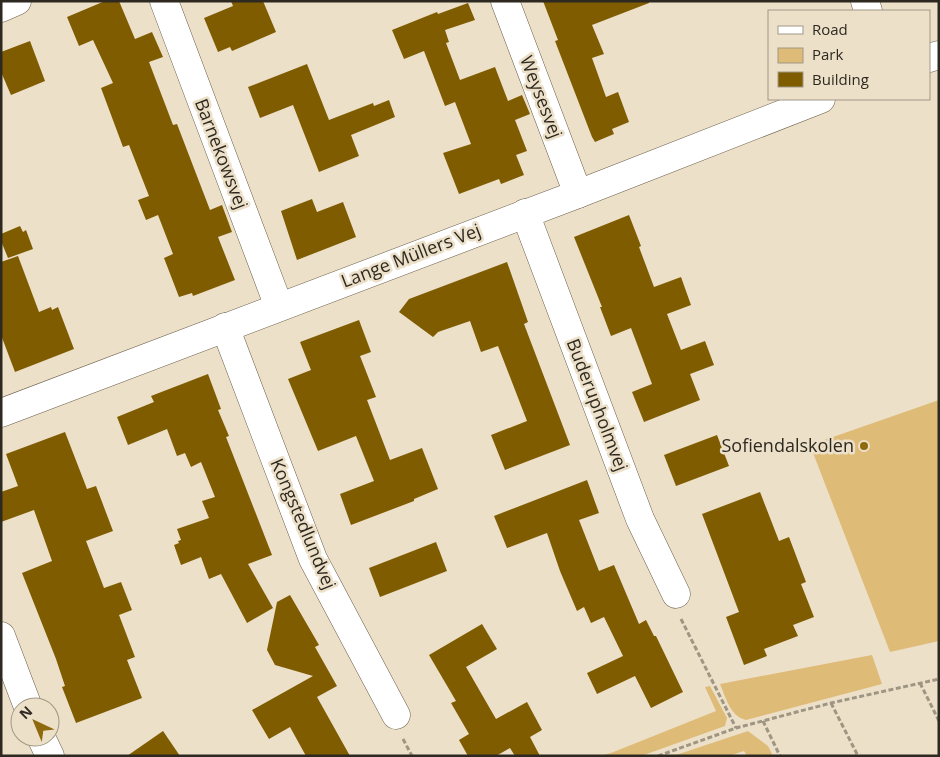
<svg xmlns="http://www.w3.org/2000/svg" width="940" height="757" font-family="'Open Sans',sans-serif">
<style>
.green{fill:#dfbb78}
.building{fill:#7f5c00}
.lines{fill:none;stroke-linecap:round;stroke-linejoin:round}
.minor-casing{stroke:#6b5f4b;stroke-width:29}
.path{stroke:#9e9583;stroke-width:3;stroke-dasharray:5 2.5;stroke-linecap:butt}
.minor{stroke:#fff;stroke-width:28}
.poi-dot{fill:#8e690d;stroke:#ede0c9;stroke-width:2}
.labels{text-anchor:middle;stroke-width:5;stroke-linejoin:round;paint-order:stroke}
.street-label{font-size:18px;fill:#2e2920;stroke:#ede0c9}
.poi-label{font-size:18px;fill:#2e2920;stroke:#ede0c9;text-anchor:end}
</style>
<rect width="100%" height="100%" fill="#ede0c9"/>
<!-- green -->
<g class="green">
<polygon points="939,400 939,641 890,652 810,445"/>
<path d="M 872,655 L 882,684 L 746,720 C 730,716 726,698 720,684 Z"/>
<polygon points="710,686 727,718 725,726 641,756 600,756 611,753 716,711 705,687"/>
<polygon points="748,731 768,746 773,756 747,756 744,751 729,756 673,756"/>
</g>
<!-- building -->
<g class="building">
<polygon points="105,1 119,1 135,39 152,32 163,57 149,62 173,125 177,124 210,210 222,205 232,232 218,237 235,280 193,296 192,293 179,297 164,258 173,254 158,215 146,220 138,200 149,196 129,145 123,147 101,88 113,83 93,40 79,46 67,17"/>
<polygon points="231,1 263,1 276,32 232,51 230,47 218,52 204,18 233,6"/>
<polygon points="543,1 649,1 649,3 592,25 604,54 592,58 606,97 618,92 629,122 612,129 614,134 595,142 592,137 555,41 558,40"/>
<polygon points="468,3 475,20 445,30 449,42 446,43 460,80 495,67 508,101 522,95 530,114 515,120 527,151 516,155 524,175 501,184 499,179 459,194 443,153 471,144 455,102 445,106 424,51 404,59 392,30 437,12 438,14"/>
<polygon points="30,41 45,81 11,95 1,72 1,52"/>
<polygon points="307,64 329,120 373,103 374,106 389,100 395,117 351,135 359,156 319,172 293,105 260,118 248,87"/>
<polygon points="312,199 317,212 343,202 356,237 297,260 281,211"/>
<polygon points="629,215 641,246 639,247 654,287 681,277 691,305 667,314 681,350 705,341 714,365 690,374 700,400 644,422 632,392 652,384 631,328 611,336 600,307 602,307 574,237"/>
<polygon points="20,226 23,232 26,230 33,249 8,258 1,241 1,234"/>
<polygon points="18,256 39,312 51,307 52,310 58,307 74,349 15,372 1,335 1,262"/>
<polygon points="507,262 528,322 524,324 570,445 505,470 491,435 527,421 498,346 481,352 470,321 438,332 433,337 399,312 409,299"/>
<polygon points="359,320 371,352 360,356 376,397 367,400 390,460 422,448 438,489 414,499 414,501 351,525 340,494 374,481 356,436 318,451 288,379 311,370 300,342"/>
<polygon points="208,374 221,409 218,410 229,436 226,437 272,555 248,564 273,608 247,623 221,574 209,579 201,557 181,565 174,545 179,543 178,541 181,540 177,529 209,518 202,501 215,497 201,462 191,467 185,453 177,456 167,429 128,445 117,417 154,402 151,396"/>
<polygon points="65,432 87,489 96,486 113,531 86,541 104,588 121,582 132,610 119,615 135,657 127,660 142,698 76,723 62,687 65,686 56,659 22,573 52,561 34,510 1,522 1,492 18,486 6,454"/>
<polygon points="717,435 729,466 676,486 664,455"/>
<polygon points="587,480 599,513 579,520 599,571 614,565 639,624 646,620 654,636 656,636 683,692 651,708 635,676 597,694 587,673 623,656 604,617 591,623 584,607 577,611 560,571 547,533 507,548 494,516"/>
<polygon points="760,492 779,541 789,537 806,582 801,584 814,617 793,625 798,636 764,649 767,656 744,665 726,617 739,612 702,514"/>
<polygon points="436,542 447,571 380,597 369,568"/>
<polygon points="290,595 319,645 315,647 337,686 317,697 350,756 306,756 290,727 269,739 252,710 313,676 275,665 267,650 277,602"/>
<polygon points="482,624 497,649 466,667 496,719 527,702 542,730 530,737 540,756 515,756 510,748 496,756 468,756 459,740 469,734 451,703 456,701 429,655"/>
<polygon points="163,731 180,756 127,756"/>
</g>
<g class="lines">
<!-- minor casing -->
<g class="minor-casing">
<g id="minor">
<polyline points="164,1 279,307"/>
<polyline points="505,1 578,194"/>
<polyline points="865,1 868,11"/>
<polyline points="1,8 17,1"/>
<polyline points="929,58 939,55"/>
<polyline points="525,213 640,519 676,594"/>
<polyline points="225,327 313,559 396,715"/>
<polyline points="1,413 578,194 821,99"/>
<polyline points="1,636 28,707"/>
<polyline points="41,737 50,756"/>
</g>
</g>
<!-- path -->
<g class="path">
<polyline points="681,619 736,728"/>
<polyline points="920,683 939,721"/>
<polyline points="831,703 858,756"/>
<polyline points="763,721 780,756"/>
<polyline points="403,739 412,756"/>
<polyline points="658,756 736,728 831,703 939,679"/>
</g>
<!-- minor -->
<use href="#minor" class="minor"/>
</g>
<!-- markers -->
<circle class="poi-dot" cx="864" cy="446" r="5"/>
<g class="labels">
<!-- street labels -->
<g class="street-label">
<text transform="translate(541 97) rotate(69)" y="6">Weysesvej</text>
<text transform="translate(221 154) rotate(69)" y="6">Barnekowsvej</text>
<text transform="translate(411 256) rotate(-21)" y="6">Lange Müllers Vej</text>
<text transform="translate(597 405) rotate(69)" y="6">Buderupholmvej</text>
<text transform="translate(303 524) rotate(67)" y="6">Kongstedlundvej</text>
</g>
<!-- poi labels -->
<g class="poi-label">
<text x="854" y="452">Sofiendalskolen</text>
</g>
</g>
<!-- border -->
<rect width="940" height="757" fill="none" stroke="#2e2920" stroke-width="5"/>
<!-- legend -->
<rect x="768" y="10" width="162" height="90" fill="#ede0c9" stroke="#a19785"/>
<rect x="778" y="26" width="25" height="8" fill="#ffffff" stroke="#a19785"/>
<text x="812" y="35" font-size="15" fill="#2e2920">Road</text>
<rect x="778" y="48" width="25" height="15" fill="#dfbb78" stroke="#a19785"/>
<text x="812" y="60" font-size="15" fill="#2e2920">Park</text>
<rect x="778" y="72" width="25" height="15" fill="#7f5c00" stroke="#a19785"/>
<text x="812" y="85" font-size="15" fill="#2e2920">Building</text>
<!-- north arrow -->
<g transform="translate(35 722) rotate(316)"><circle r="24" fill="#ede0c9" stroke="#a19785"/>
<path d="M0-4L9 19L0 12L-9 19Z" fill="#8e690d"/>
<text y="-8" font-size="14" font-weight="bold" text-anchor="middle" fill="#2e2920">N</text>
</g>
</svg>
